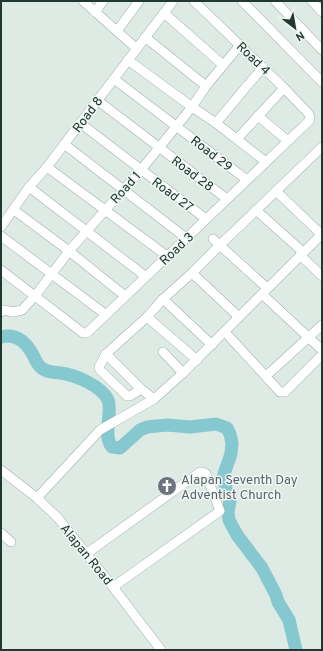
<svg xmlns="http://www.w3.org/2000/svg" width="323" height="651" font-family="Overpass,sans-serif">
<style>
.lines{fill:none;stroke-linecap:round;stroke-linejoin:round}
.river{stroke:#85c8d0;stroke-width:13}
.minor-casing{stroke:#a1b1ab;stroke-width:10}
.minor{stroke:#fff;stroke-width:9}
.labels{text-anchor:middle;stroke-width:3;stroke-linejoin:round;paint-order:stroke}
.street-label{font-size:13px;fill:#203931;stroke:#eef7f2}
.worship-label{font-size:13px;fill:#5b616d;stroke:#eef7f2;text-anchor:start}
</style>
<rect width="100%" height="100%" fill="#deeae4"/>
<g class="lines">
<!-- river -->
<path class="river" d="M 1,337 C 16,333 26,342 33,355 C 36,360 37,366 43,369 C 49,373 55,372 61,373 C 75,375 102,386 108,400 C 113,411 102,436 112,447 L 120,448 L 140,430 L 147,427 L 167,425 L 190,427 L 216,424 L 227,428 L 230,434 L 232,443 L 231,454 L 225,471 L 223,478 L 230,501 L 228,512 L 229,520 L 237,535 L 262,568 L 276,595 L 278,602 L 289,620 L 296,650"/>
<!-- minor casing -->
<g class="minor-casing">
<g id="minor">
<polyline points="83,1 137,49"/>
<polyline points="242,1 322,82"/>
<polyline points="275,1 322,50"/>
<polyline points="312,1 322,12"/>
<polyline points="95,12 103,1"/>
<polyline points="164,13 223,65"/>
<polyline points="117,31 139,1"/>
<polyline points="145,37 206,86"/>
<polyline points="128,60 192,107 216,123 266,162"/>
<polyline points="114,79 247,180"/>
<polyline points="97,100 227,199"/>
<polyline points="258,116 288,141"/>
<polyline points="80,123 206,219"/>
<polyline points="216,123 263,67"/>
<polyline points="237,139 284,88"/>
<polyline points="64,144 186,238"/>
<polyline points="47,167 167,256"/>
<polyline points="29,187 145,276"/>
<polyline points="276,191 321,234"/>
<polyline points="14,210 69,251 125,296"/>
<polyline points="256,210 303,252"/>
<polyline points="1,227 29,187 47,167 173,1"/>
<polyline points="1,236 105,314"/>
<polyline points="213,239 267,288"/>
<polyline points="300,255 322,276"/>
<polyline points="1,270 83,333 87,333 309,121 310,118 309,114 284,88 194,1"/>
<polyline points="192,273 239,317"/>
<polyline points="262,294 322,350"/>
<polyline points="163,299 212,345"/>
<polyline points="1,312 4,310 13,312 22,310 35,296 69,251 141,170 192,107 206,86 240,45"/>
<polyline points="147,317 197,360"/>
<polyline points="225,332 280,392 285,392 322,355"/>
<polyline points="163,352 183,373"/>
<polyline points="106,354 99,367 100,370 127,396 130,396 141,389"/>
<polyline points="266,376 322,325"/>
<polyline points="154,399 141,389 106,354 147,317 163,299 192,273 220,245 322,147"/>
<polyline points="1,470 37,498 58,518 113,587 161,650"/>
<polyline points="37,498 100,430 154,399 183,373 322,234"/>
<polyline points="1,533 11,542"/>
<polyline points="86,554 200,472 203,472 206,474 220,511 113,587"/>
</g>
</g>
<!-- minor -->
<use href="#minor" class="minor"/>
</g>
<!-- icons -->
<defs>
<g id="church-disc" transform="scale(1)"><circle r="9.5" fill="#6b7280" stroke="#eef7f2"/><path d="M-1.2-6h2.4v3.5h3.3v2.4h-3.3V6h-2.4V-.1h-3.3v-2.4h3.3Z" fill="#fff"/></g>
</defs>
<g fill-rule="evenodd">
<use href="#church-disc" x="167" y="486"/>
</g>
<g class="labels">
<!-- street labels -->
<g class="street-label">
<text transform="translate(254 58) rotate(44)" y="5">Road 4</text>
<text transform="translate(87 114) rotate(-53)" y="5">Road 8</text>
<text transform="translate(212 153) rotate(38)" y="5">Road 29</text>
<text transform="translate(193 173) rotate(37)" y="5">Road 28</text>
<text transform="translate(125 187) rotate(-48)" y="5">Road 1</text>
<text transform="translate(173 194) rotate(37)" y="5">Road 27</text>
<text transform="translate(176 248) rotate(-43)" y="5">Road 3</text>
<text transform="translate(87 554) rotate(51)" y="5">Alapan Road</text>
</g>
<!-- worship labels -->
<g class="worship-label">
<text x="181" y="484">Alapan Seventh Day<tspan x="181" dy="15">Adventist Church</tspan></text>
</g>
</g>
<!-- border -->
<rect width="323" height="651" fill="none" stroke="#203931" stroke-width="4"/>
<!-- north arrow -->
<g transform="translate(295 28) rotate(149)" stroke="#eef7f2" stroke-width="3" paint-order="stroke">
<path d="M0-3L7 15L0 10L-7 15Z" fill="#203931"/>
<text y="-6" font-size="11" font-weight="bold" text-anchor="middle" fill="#203931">N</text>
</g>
</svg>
